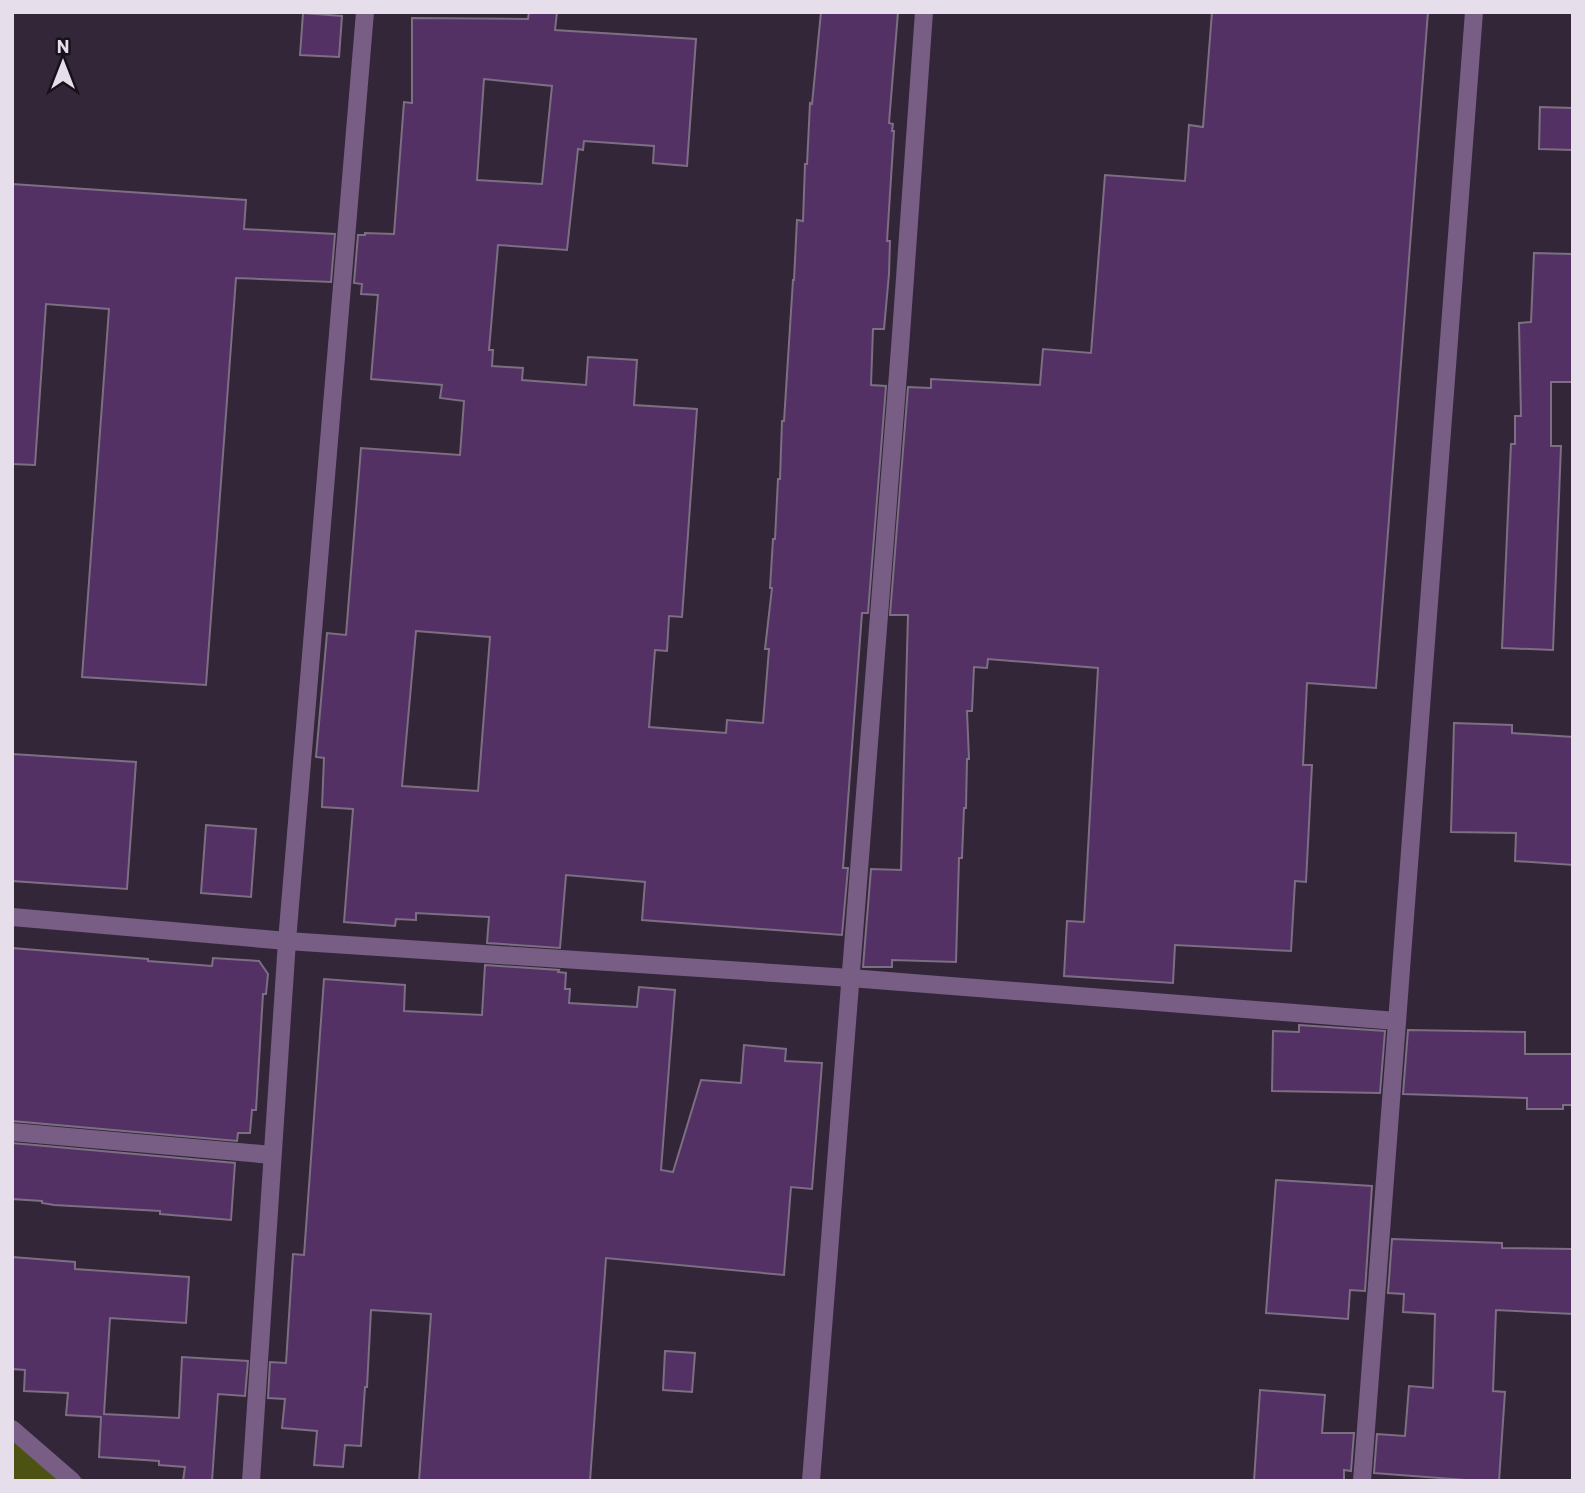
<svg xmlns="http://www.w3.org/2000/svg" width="1585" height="1493" font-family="Barlow,sans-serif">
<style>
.green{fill:#4c5212}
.building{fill:#543164;stroke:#7c6e83;stroke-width:2;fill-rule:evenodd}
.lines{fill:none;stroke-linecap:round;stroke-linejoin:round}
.minor{stroke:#785d85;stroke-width:18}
</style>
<rect width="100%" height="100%" fill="#322638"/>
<!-- green -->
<polygon class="green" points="12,1419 85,1481 12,1481"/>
<!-- building -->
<g class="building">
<path d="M 529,12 L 557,12 L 555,30 L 696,39 L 687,166 L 653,163 L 654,146 L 584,141 L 583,150 L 578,149 L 567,250 L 498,245 L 489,350 L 493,350 L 492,366 L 523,368 L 522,380 L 586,385 L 588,357 L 637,360 L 634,405 L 697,409 L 682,617 L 669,616 L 667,651 L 655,650 L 649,727 L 726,733 L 727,720 L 763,723 L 769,649 L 765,649 L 772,588 L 770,588 L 773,539 L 775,539 L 778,479 L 780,479 L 782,421 L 784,421 L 793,280 L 794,280 L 797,220 L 803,221 L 805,164 L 807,164 L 810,103 L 812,104 L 821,12 L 898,12 L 889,123 L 893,124 L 892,131 L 894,131 L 887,241 L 890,241 L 889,274 L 884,329 L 873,329 L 871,385 L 886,386 L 868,613 L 862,613 L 843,868 L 848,868 L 842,935 L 642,920 L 645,882 L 566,875 L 560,948 L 487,943 L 489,917 L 416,913 L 416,920 L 396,919 L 395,926 L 344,922 L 353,809 L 322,807 L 324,758 L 316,757 L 327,633 L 346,635 L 361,448 L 460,455 L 464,401 L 440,398 L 442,385 L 371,379 L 378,295 L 361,294 L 362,284 L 354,283 L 358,235 L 365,235 L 365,233 L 394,234 L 404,102 L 412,103 L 412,18 L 528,19 ZM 484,79 L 552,86 L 542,184 L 477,180 ZM 416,631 L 490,637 L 478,791 L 402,786 Z"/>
<polygon points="1212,12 1428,12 1376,688 1307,683 1303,765 1312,765 1306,882 1295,881 1291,951 1175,945 1173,983 1064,976 1067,921 1084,922 1098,668 988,659 987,668 974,667 972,711 967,711 969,759 967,759 966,808 964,808 962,858 959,858 956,962 892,960 892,967 863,967 871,869 901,870 908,615 890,615 908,387 931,388 931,379 1040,385 1043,349 1091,353 1105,175 1185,181 1189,125 1203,127"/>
<polygon points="303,13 342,16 339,57 300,55"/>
<polygon points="1540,107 1573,108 1573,150 1539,149"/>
<polygon points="12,184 246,200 244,229 335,234 331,282 236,278 206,685 82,677 109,309 46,304 35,465 12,464"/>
<polygon points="1534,253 1573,254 1573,382 1551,382 1551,446 1561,446 1553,650 1502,648 1511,444 1515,444 1515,416 1521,416 1519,323 1531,322"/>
<polygon points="1454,723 1512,725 1512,733 1573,737 1573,865 1515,861 1516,833 1451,832"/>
<polygon points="12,754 136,762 127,889 12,881"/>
<polygon points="206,825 256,829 251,897 201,893"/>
<polygon points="12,948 148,959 148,961 212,966 213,958 259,961 268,974 266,994 263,994 256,1110 252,1110 250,1133 238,1133 237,1141 12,1121"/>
<polygon points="485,965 559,970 558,972 566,973 565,989 570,989 569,1003 637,1007 639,987 675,990 661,1170 673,1172 701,1080 741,1083 744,1045 786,1049 785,1061 822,1063 812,1189 791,1187 784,1275 606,1258 590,1481 419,1481 431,1314 371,1310 367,1387 365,1387 361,1446 345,1445 343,1467 314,1465 317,1431 282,1428 285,1399 268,1398 270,1362 286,1363 293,1254 304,1255 324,979 405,985 404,1011 482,1015"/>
<polygon points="1299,1025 1385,1031 1380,1093 1272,1091 1273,1031 1299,1032"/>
<polygon points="1408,1030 1525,1032 1525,1054 1573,1054 1573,1105 1563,1105 1563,1109 1527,1109 1527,1098 1403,1094"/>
<polygon points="12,1143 235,1163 231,1220 160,1214 160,1211 54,1205 42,1203 42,1201 12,1199"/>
<polygon points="1276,1180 1372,1186 1365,1291 1350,1290 1348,1319 1266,1313"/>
<polygon points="1392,1239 1502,1243 1502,1248 1573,1249 1573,1314 1496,1310 1493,1391 1505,1392 1499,1481 1479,1481 1374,1473 1377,1434 1405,1436 1409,1386 1433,1388 1435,1314 1403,1312 1404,1294 1388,1293"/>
<polygon points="12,1257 75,1262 75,1269 189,1277 186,1323 110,1318 104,1414 179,1418 182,1357 248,1361 245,1396 218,1394 212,1481 183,1481 185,1467 159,1465 159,1461 99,1457 101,1417 66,1415 68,1393 24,1391 25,1370 12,1369"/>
<polygon points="665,1351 695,1353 692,1392 663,1390"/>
<polygon points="1260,1390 1325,1395 1322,1433 1354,1433 1351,1471 1344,1470 1344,1481 1254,1481"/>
</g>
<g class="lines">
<!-- minor -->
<g class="minor">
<polyline points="12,917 287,941 850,978 1397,1021"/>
<polyline points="12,1132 272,1155"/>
<polyline points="12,1429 72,1481"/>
<polyline points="251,1481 287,941 365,12"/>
<polyline points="811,1481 900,348 924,12"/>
<polyline points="1362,1481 1474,12"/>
</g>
</g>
<!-- border -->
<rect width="1585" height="1493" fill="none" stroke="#e6deea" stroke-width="28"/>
<!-- north arrow -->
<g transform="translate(63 63)" stroke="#17111a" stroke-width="5" paint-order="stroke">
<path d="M0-5L12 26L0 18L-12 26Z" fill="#e6deea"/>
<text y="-10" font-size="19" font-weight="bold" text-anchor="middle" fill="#e6deea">N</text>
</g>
</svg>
